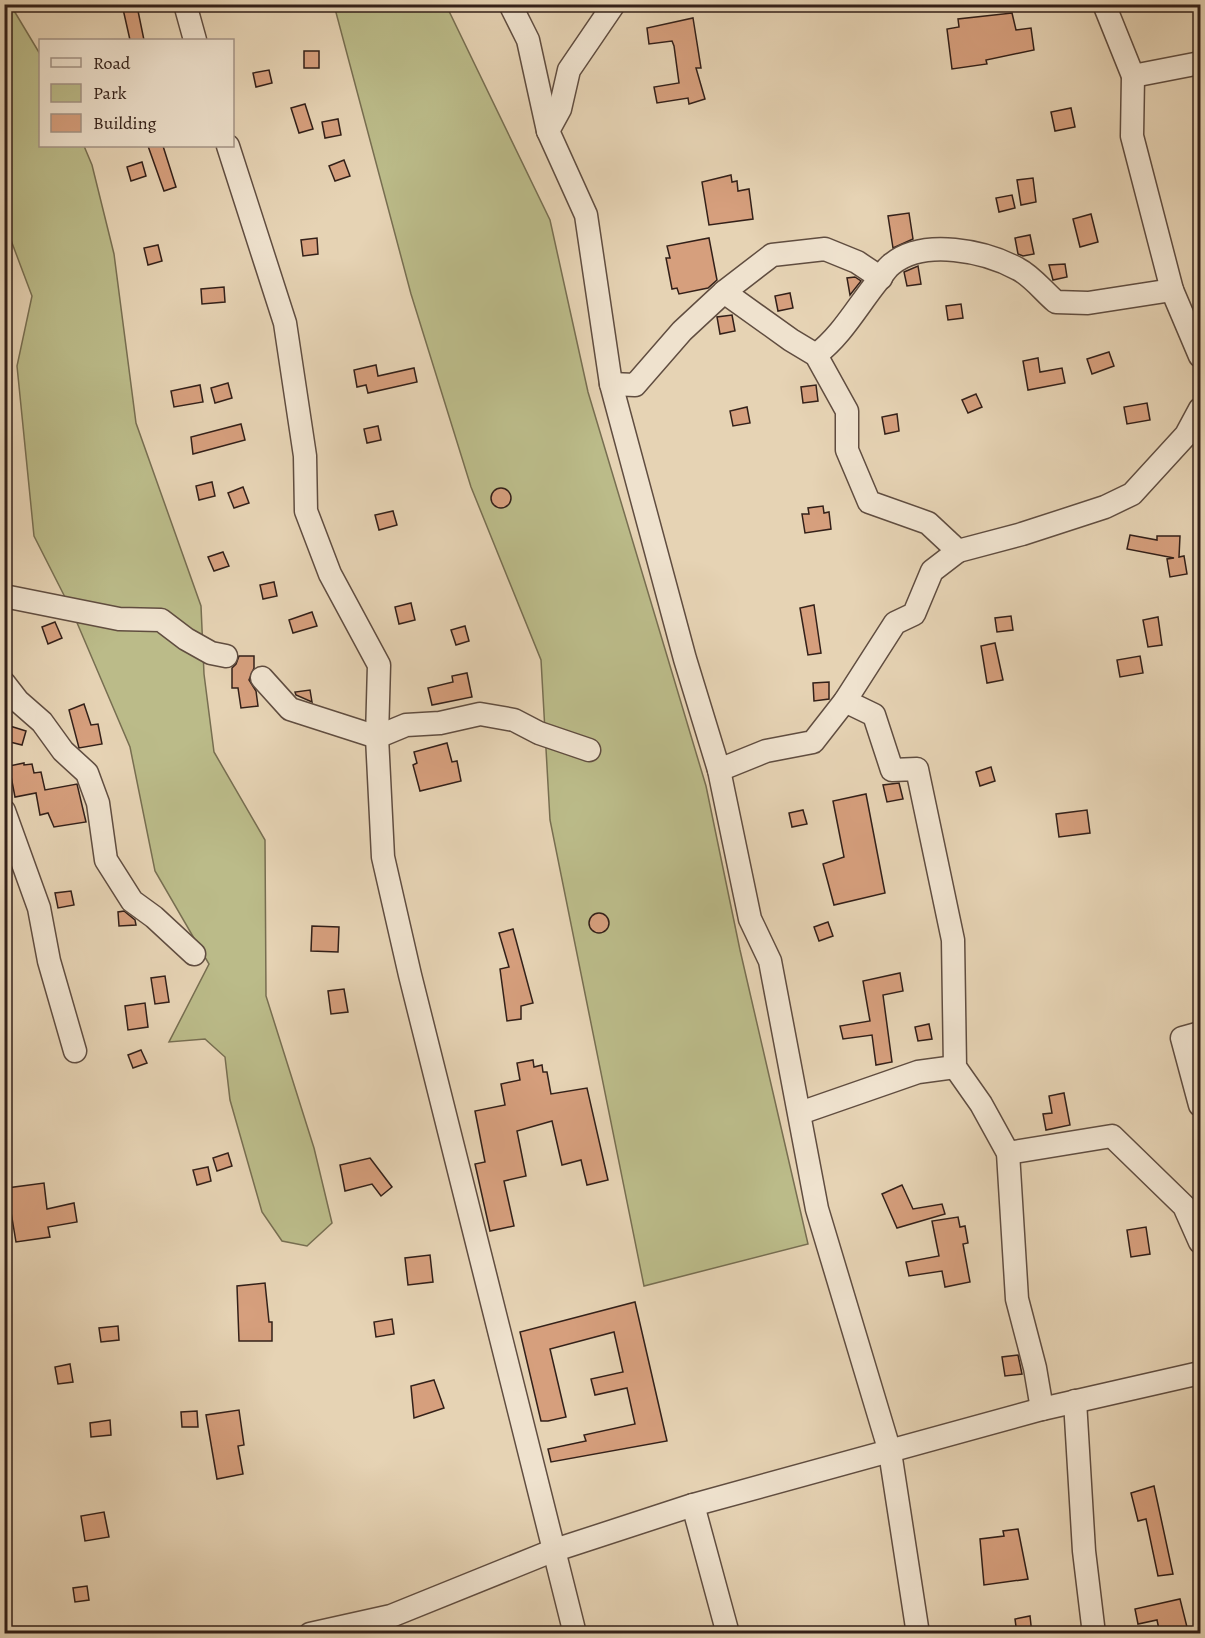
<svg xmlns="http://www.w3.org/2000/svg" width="1205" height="1638" font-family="Alegreya,serif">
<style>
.green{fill:#bbbb89;stroke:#776e51;stroke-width:1.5}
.building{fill:#d69f7d;stroke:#332019;stroke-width:1.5}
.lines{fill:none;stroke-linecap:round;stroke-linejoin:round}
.minor-casing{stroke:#604d40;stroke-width:25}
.minor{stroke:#efe2ce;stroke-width:22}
</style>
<rect width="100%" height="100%" fill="#e6d3b4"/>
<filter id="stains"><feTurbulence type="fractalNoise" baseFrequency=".00333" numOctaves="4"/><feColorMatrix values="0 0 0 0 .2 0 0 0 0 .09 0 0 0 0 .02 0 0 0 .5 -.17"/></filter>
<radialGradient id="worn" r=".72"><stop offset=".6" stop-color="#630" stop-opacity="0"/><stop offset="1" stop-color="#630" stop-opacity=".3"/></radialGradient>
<!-- green -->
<g class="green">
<polygon points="10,4 40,54 40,146 84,146 92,165 114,254 136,423 201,606 204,674 214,752 265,840 266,996 314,1148 332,1223 307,1246 282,1241 262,1212 230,1100 225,1057 205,1039 169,1042 209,964 155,871 130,747 72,611 34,536 17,366 32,296 9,235 5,231 4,5"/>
<polygon points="334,5 446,5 550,220 588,392 706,786 740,950 808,1244 644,1286 550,820 541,660 471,487 411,294"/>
</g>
<!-- building -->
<g class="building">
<polygon points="137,6 144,40 130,40 123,9"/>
<polygon points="1012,13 1016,30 1031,28 1034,50 986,60 987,64 952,69 947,29 959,27 958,19"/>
<polygon points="693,18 701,68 696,68 705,99 689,104 688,98 657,103 654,87 679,83 674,46 672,41 649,44 647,28"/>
<rect x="304" y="51" width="15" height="17"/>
<polygon points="269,70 272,83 256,87 253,73"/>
<polygon points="305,104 313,129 299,133 291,108"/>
<polygon points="1071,108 1075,127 1055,131 1051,112"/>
<polygon points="338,119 341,135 325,138 322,122"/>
<polygon points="148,146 163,146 176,187 164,191"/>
<polygon points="344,160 350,176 335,181 329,166"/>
<polygon points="142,162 146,176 131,181 127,167"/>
<polygon points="731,175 732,182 737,181 738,191 749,189 753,219 709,225 702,182"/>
<polygon points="1033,178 1036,202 1021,205 1017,180"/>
<polygon points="1012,195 1015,208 999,212 996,198"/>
<polygon points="909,213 913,239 893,248 888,216"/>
<polygon points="1091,214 1098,242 1080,247 1073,219"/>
<polygon points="1030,235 1034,254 1023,256 1018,254 1015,238"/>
<polygon points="317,238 318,254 303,256 301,240"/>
<polygon points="709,238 717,280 708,288 679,294 677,288 672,289 666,258 670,258 667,246"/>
<polygon points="158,245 162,261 148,265 144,248"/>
<polygon points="1065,264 1067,277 1053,280 1049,265"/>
<polygon points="918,266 921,284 907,286 904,272"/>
<polygon points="855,277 861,281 850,295 847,278"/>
<polygon points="224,287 225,302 202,304 201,289"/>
<polygon points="790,293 793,308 778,311 775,296"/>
<polygon points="961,304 963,318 948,320 946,306"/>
<polygon points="732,315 735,331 720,334 717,317"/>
<polygon points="1109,352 1114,366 1092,374 1087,359"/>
<polygon points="1038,358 1040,372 1062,368 1065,383 1028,390 1023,361"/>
<polygon points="376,365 378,376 414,368 417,382 368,393 366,385 357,387 354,370"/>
<polygon points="228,383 232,398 215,403 211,388"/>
<polygon points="200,385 203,402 174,407 171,391"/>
<polygon points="816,385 818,401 803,403 801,387"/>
<polygon points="976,394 982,407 968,413 962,400"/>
<polygon points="1147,403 1150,420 1127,424 1124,407"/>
<polygon points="747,407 750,423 733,426 730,411"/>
<polygon points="897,414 899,431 885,434 882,417"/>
<polygon points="241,424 245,440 193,454 191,437"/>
<polygon points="378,426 381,440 367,443 364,429"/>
<polygon points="212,482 215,496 199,500 196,486"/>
<polygon points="243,487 249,503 234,508 228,493"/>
<circle cx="501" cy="498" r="10"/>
<polygon points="823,506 824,513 829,512 831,529 805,533 802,514 809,514 808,508"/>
<polygon points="393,511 397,525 379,530 375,515"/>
<polygon points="1130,535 1157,540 1157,536 1180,536 1179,557 1184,556 1187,574 1170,577 1167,559 1174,558 1127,549"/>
<polygon points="223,552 229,566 214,571 208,557"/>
<polygon points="274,582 277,596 263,599 260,585"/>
<polygon points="411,603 415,620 399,624 395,607"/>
<polygon points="814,605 821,653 808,655 800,608"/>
<polygon points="312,612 317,626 293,633 289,620"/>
<polygon points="1011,616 1013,630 997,632 995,618"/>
<polygon points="1158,617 1162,645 1148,647 1143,620"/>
<polygon points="55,622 62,638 48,644 42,627"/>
<polygon points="465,626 469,641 456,645 451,630"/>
<polygon points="995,643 1003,680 987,683 981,646"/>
<polygon points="239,656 254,656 254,668 249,680 256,691 258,706 241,708 238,688 232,688 232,668 236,664"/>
<polygon points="1140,656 1143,673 1120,677 1117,660"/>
<polygon points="467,673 472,697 432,705 428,688 453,682 452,676"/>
<polygon points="829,682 829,699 814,701 813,683"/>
<polygon points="310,690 312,702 296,695 295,692"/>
<polygon points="84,704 91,725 98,724 102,744 79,748 69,710"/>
<polygon points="10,726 26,731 22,745 6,741"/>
<polygon points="447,743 452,762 457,761 461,781 420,791 413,765 417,763 414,752"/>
<polygon points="24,763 24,765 32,764 34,773 41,772 45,790 77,784 86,822 54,827 48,813 40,815 36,793 15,797 9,766"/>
<polygon points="991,767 995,781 980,786 976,772"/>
<polygon points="899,783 903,799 887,802 883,785"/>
<polygon points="866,794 885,893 834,905 823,864 844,857 833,801"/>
<polygon points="803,810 807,824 792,827 789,813"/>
<polygon points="1087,810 1090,833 1059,837 1056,814"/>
<polygon points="71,891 74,905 58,908 55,893"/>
<polygon points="124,911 135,920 136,925 119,926 118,912"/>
<circle cx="599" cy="923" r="10"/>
<polygon points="828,922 833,936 819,941 814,927"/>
<polygon points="312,926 339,927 338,952 311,951"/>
<polygon points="513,929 533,1003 521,1006 521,1019 507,1021 500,969 509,967 499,933"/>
<polygon points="900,973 903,991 883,995 892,1062 876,1065 872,1035 843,1039 840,1026 870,1021 863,981"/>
<polygon points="165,976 169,1002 155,1004 151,978"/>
<polygon points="344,989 348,1012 331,1014 328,991"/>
<polygon points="145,1003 148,1027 128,1030 125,1006"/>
<polygon points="929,1024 932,1039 918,1041 915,1027"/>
<polygon points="141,1050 147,1063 133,1068 128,1055"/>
<polygon points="533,1060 534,1067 542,1065 543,1072 547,1072 551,1094 587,1088 608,1180 587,1185 581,1160 562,1165 552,1121 517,1131 526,1176 504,1181 514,1226 490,1231 475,1164 485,1162 475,1111 505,1105 501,1084 520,1080 517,1063"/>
<polygon points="1064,1093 1070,1125 1046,1130 1043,1114 1052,1113 1049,1096"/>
<polygon points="228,1153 232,1166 217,1171 213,1158"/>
<polygon points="370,1158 392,1187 381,1196 372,1184 345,1191 340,1165"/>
<polygon points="208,1167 211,1181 197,1185 193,1170"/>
<polygon points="44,1183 47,1209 74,1203 77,1222 48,1227 50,1237 16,1242 7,1188"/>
<polygon points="902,1185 913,1209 942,1204 945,1214 897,1228 882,1194"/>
<polygon points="958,1217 960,1227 965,1226 968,1243 963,1244 970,1282 945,1287 942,1271 909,1276 906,1262 939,1256 932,1221"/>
<polygon points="1146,1227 1150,1254 1131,1257 1127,1230"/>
<polygon points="430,1255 433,1282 408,1285 405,1258"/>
<polygon points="265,1283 269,1322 272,1322 272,1341 239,1341 237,1286"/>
<polygon points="635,1302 667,1441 551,1462 548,1449 586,1441 584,1435 635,1424 627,1388 595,1395 591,1379 623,1372 614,1332 550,1349 566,1417 548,1421 541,1421 520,1332"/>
<polygon points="392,1319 394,1334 376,1337 374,1322"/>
<polygon points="118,1326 119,1340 101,1342 99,1328"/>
<polygon points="1018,1355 1022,1374 1005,1376 1002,1357"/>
<polygon points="70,1364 73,1382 58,1384 55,1367"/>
<polygon points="434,1380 444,1408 414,1418 411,1386"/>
<polygon points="239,1410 244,1445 238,1446 243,1474 217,1479 206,1415"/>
<polygon points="197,1411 198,1427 182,1427 181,1412"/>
<polygon points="110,1420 111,1435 91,1437 90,1423"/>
<polygon points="1154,1486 1173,1574 1158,1576 1146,1519 1138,1521 1131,1493"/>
<polygon points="104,1512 109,1537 85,1541 81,1516"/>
<polygon points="1018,1529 1028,1579 984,1585 980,1539 1004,1536 1003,1531"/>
<polygon points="87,1586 89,1600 75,1602 73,1588"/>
<polygon points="1180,1599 1188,1631 1160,1634 1157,1620 1138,1624 1135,1609"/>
<polygon points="1030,1616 1032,1634 1017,1634 1015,1619"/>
</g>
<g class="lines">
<!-- minor casing -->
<g class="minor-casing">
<g id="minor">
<polyline points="185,4 195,40"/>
<polyline points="510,4 528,40 548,131 586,215 611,384 685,659 719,770 750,919 770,961 817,1209 890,1452 918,1634"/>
<polyline points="1104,4 1133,76 1132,136 1172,290 1200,356"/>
<polyline points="1133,76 1200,63"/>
<polyline points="548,131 560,109 569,70 614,4"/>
<polyline points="228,146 285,323 305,456 306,511 330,574 379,665 377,737 383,857 410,975 575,1634"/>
<polyline points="724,292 772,255 825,249 857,262 881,278"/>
<path d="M 816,355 C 842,335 857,307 877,282 C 882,276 886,268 892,264 C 924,238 985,251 1018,269 C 1032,276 1044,292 1056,302 L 1088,303 L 1172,290"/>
<polyline points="611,384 635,385 682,331 724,292 791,340 816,355 847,411 847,450 869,502 928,523 958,551 1022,534 1105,507 1132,494 1186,435 1200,409"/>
<polyline points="4,596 119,619 161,620 186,639 211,653 226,656"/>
<polyline points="262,678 290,709 377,737 406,725 440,723 480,714 514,720 539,733 589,750"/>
<polyline points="4,683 18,701 42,722 63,751 87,773 98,803 106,860 132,901 154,917 194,954"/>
<polyline points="845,701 874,715 892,770 917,769 953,940 955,1067 981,1104 1008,1153 1017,1299 1035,1368 1042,1409"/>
<polyline points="719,770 766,751 813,742 845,701 895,623 914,614 932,571 958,551"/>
<polyline points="4,811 39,908 49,961 75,1051"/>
<polyline points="1200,1033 1182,1038 1200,1105"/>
<polyline points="800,1113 918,1072 955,1067"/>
<polyline points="1008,1153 1112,1136 1184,1206 1200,1242"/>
<polyline points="1075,1401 1084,1551 1094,1634"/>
<polyline points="693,1505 728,1634"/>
<polyline points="310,1634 391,1616 552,1551 693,1505 1042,1409 1200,1373"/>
</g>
</g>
<!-- minor -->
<use href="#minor" class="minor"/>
</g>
<!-- margin -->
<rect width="1205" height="1638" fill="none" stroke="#e6d3b4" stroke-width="24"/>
<rect x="6" y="6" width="1193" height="1626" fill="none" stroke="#332019" stroke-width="3"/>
<rect x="12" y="12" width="1181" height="1614" fill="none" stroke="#332019" stroke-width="1.5"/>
<!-- legend -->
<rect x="39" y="39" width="195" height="108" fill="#efe2ce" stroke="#a49486" stroke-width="1.5"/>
<rect x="51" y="58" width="30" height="9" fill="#efe2ce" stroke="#a49486" stroke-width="1.5"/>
<text x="93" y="69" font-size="18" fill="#332019">Road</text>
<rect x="51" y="84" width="30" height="18" fill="#bbbb89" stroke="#a49486" stroke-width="1.5"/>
<text x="93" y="99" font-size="18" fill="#332019">Park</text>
<rect x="51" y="114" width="30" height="18" fill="#d69f7d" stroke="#a49486" stroke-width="1.5"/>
<text x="93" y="129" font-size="18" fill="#332019">Building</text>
<rect width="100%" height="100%" filter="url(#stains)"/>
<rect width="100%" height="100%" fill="url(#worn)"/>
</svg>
